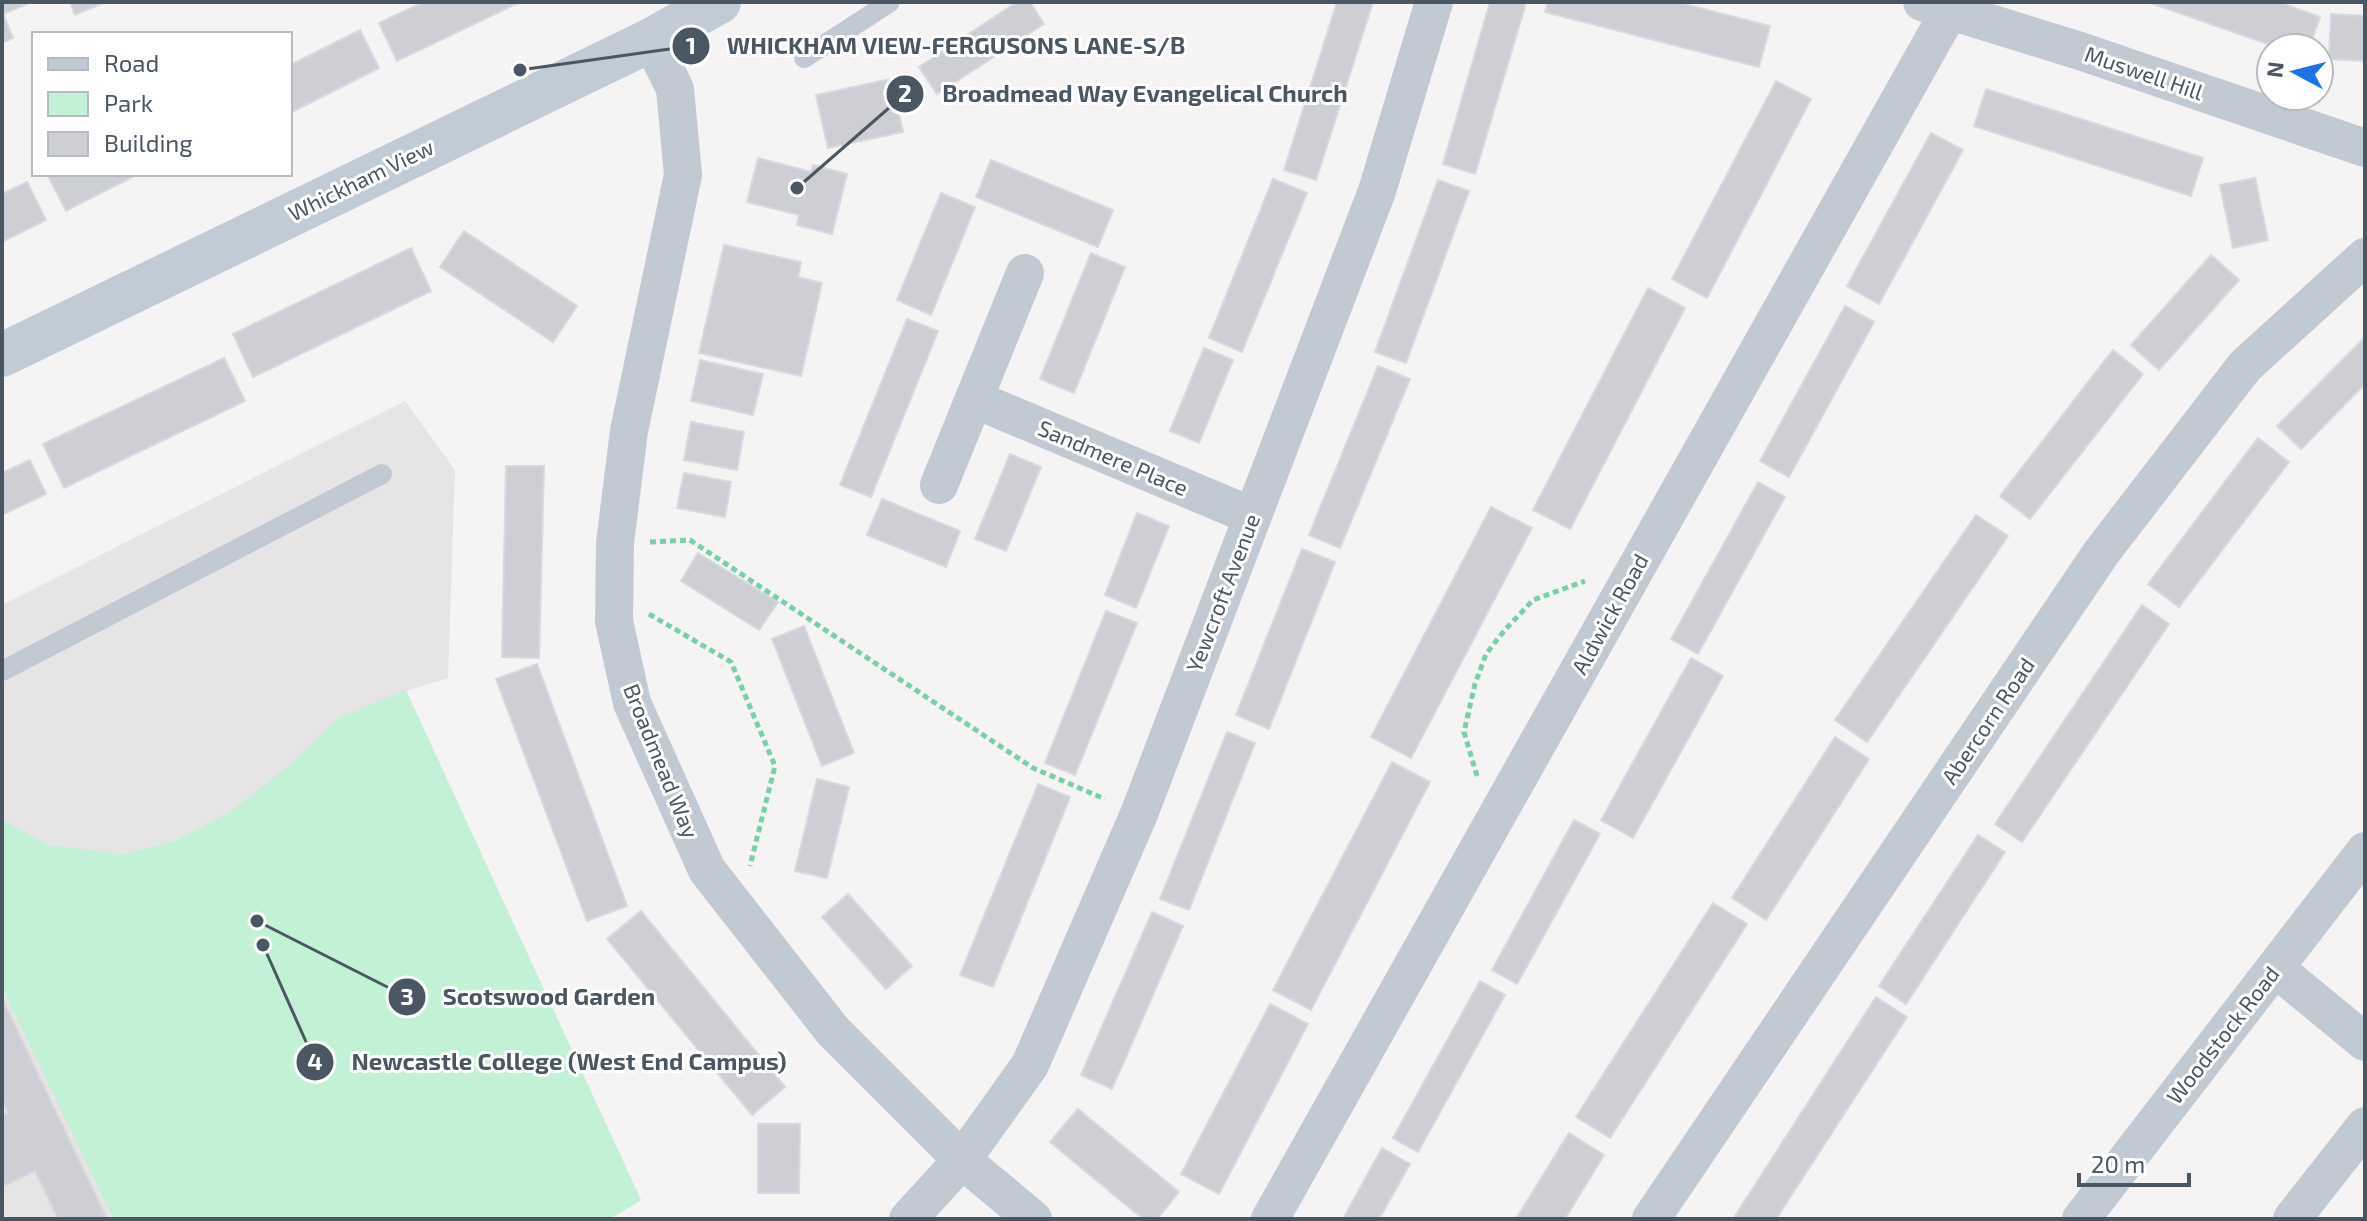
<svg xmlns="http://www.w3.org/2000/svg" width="2367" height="1221" font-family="'Exo 2',sans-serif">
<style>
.education{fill:#e6e4e5}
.green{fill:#c3f1d5}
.building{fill:#cdcfd5;stroke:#d7d9de;stroke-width:2}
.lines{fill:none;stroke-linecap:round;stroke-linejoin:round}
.path{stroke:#7ad0a6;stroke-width:5;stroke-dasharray:6 4;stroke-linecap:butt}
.lane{stroke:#c1cad2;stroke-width:20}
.street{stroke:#c1cad2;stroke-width:38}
.secondary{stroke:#c1cbd6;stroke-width:44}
.labels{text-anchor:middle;stroke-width:6;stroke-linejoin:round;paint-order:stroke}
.street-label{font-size:22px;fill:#4a5661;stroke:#fff}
.leader{fill:none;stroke:#4a5661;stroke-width:3}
.callout-dot{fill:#4a5661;stroke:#fff;stroke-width:3}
.mark-label{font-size:24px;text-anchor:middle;font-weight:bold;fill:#fff}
.callout-label{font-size:24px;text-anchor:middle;font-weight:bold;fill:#4a5661;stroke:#fff;stroke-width:6;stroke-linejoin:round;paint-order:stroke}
</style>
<rect width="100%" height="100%" fill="#f5f3f3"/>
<!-- education -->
<polygon class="education" points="405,401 455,470 448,678 406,691 641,1200 610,1219 2,1219 2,605"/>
<!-- green -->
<polygon class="green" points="406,690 641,1200 610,1219 114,1219 2,988 2,820 49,845 123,854 175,841 230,812 292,763 338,718"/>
<!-- building -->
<g class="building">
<polygon points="2,2 27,4 3,14 13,38 2,43"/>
<polygon points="70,2 105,2 75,15"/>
<polygon points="424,2 520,2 397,61 379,23"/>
<polygon points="1017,2 1030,2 1044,24 937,94 919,67"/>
<polygon points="1337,2 1373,2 1316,180 1284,170"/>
<polygon points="1490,2 1526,3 1475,174 1443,164"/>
<polygon points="1548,2 1676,2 1770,26 1759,67 1545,12"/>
<polygon points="2148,2 2279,2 2320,17 2309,48 2279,48"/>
<polygon points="2331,14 2365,16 2365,61 2329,59"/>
<polygon points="360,30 379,68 290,113 290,65"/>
<polygon points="891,79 903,132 828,148 816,95"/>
<polygon points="1776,81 1811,99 1707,298 1672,279"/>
<polygon points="1986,89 2203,158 2191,196 1974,126"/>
<polygon points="1931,133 1963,150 1879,304 1847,286"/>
<polygon points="758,158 811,172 813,165 847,174 832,234 797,225 799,215 747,202"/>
<polygon points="991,160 1113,210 1098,247 976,197"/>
<polygon points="47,174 138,174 66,211"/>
<polygon points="2255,178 2268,240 2233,248 2220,185"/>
<polygon points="1273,179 1307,193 1242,352 1209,338"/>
<polygon points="1438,180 1469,191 1406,363 1375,352"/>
<polygon points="27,182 46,220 2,242 2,194"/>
<polygon points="941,193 975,207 931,315 897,300"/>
<polygon points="464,231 577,306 553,342 440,267"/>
<polygon points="724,245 801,262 798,277 822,283 801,376 699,353"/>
<polygon points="411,248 431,291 253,377 233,334"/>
<polygon points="1091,253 1125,267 1074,393 1040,379"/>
<polygon points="2211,255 2239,280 2159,370 2131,345"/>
<polygon points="1648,288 1685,308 1570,529 1533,510"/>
<polygon points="1845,306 1874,322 1789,477 1760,461"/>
<polygon points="907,319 938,331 871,497 840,485"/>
<polygon points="2365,337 2365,384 2301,449 2277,426"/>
<polygon points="1204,348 1233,360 1199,443 1170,431"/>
<polygon points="2113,350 2143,374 2030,519 2000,496"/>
<polygon points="224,358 245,401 64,488 43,444"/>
<polygon points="700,360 763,374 753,415 691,401"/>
<polygon points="1378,366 1410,379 1340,548 1309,535"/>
<polygon points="691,422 744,432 737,470 684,460"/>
<polygon points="2258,438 2289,462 2179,607 2148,584"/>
<polygon points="1010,454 1041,467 1006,551 975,539"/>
<polygon points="30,460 46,494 2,515 2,473"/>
<polygon points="506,466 544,466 539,658 502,657"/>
<polygon points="684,473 731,482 725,517 677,508"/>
<polygon points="1758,482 1785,497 1698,654 1671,639"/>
<polygon points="882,499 960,531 946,567 867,535"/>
<polygon points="1491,507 1532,528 1411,758 1371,737"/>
<polygon points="1137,513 1169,526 1136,608 1105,595"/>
<polygon points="1976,515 2008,536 1867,742 1835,720"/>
<polygon points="1302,549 1335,562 1269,729 1236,715"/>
<polygon points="698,553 778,602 759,630 681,581"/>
<polygon points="2142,605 2169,624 2022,842 1995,824"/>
<polygon points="1106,611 1137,623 1075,775 1045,763"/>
<polygon points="804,626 854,753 822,766 772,639"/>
<polygon points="1691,658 1723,676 1633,838 1601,820"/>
<polygon points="537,664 627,906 587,921 496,679"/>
<polygon points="1227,732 1255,743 1189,910 1160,899"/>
<polygon points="1835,737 1869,759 1766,920 1732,898"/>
<polygon points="1392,762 1430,782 1311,1010 1273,990"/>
<polygon points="817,779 849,787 827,878 795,871"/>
<polygon points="1038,784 1070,797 993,987 960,975"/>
<polygon points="1574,820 1600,834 1517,984 1492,970"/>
<polygon points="1978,835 2005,852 1906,1004 1879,986"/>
<polygon points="848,894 912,966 886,989 822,917"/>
<polygon points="1713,903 1747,924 1610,1138 1576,1117"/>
<polygon points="641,911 785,1087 752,1115 607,939"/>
<polygon points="1152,912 1183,926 1112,1089 1081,1075"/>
<polygon points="1480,981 1505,995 1418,1152 1393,1138"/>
<polygon points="1876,997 1907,1017 1776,1219 1733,1219"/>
<polygon points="2,998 107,1219 58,1219 35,1171 2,1187 2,1115 8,1113 2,1101"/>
<polygon points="1270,1004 1308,1024 1219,1194 1181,1174"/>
<polygon points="1078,1109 1179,1192 1157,1219 1143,1219 1050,1142"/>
<polygon points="758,1124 800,1124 799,1193 758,1193"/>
<polygon points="1569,1133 1604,1155 1565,1219 1516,1219"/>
<polygon points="1382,1148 1410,1164 1379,1219 1343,1219"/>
</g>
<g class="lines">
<!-- path -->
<g class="path">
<polyline points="650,542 690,540 1033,768 1105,799"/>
<polyline points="649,614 731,662 775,766 750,866"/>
<polyline points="1477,776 1464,732 1475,684 1486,654 1504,631 1533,600 1585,581"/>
</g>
<!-- lane -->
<g class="lane">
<polyline points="804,58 890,2"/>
<polyline points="2,671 382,474"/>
</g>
<!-- street -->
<g class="street">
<polyline points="1922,2 2080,51 2365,148"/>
<polyline points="651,40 675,89 683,175 629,431 615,543 614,621 632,703 707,870 833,1031 962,1160 1033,1219"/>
<polyline points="974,399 1252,516"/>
<polyline points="939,485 1025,273"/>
<polyline points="2275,968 2365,1042"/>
<polyline points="908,1219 962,1160 1030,1065 1139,814 1377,191 1434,2"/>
<polyline points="1270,1219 1950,10"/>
<polyline points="1651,1219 2101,553 2245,366 2365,257"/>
<polyline points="2081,1219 2365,851"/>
<polyline points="2292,1219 2365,1126"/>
</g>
<!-- secondary -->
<polyline class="secondary" points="2,355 651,40 719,2"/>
</g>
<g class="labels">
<!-- street labels -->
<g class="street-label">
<text transform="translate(2144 73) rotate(19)" y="8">Muswell Hill</text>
<text transform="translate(361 180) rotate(-26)" y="8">Whickham View</text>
<text transform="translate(1113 458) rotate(23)" y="8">Sandmere Place</text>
<text transform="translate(1223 593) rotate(-69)" y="8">Yewcroft Avenue</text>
<text transform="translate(1610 614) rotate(-61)" y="8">Aldwick Road</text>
<text transform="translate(1988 721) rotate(-56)" y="8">Abercorn Road</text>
<text transform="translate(661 761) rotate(68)" y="8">Broadmead Way</text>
<text transform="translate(2223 1035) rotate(-52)" y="8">Woodstock Road</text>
</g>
</g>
<!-- callouts -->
<path class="leader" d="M520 70L691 46M797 188L905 94M257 921L407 997M263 945L315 1062"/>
<g class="callout-dot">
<circle cx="520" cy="70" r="8"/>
<circle cx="797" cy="188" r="8"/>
<circle cx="257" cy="921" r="8"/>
<circle cx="263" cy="945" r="8"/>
<circle cx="691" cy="46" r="20"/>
<circle cx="905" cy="94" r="20"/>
<circle cx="407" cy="997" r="20"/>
<circle cx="315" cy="1062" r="20"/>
</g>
<g class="mark-label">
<text x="691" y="54">1</text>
<text x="905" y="102">2</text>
<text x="407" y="1005">3</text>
<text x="315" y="1070">4</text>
</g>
<g class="callout-label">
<text x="956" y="54">WHICKHAM VIEW-FERGUSONS LANE-S/B</text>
<text x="1145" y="102">Broadmead Way Evangelical Church</text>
<text x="549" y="1005">Scotswood Garden</text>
<text x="569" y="1070">Newcastle College (West End Campus)</text>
</g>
<!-- border -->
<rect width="2367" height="1221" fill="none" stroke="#4a5661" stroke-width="8"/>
<!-- legend -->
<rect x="32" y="32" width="260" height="144" fill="#ffffff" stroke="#b7bbc0" stroke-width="2"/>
<rect x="48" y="58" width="40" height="12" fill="#c1cbd6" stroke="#b7bbc0" stroke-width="2"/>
<text x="104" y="72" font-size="24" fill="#4a5661">Road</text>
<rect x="48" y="92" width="40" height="24" fill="#c3f1d5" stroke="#b7bbc0" stroke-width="2"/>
<text x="104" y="112" font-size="24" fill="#4a5661">Park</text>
<rect x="48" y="132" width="40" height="24" fill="#cdcfd5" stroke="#b7bbc0" stroke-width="2"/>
<text x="104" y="152" font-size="24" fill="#4a5661">Building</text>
<!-- north arrow -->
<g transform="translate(2295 72) rotate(277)"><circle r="38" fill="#ffffff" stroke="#b7bbc0" stroke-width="2"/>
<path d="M0-6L14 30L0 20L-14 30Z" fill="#1a73e8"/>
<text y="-12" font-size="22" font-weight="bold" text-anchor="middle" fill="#4a5661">N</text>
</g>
<!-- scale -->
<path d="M2079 1173v12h110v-12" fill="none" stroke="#4a5661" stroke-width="4"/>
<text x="2091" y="1173" font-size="24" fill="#4a5661" stroke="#ffffff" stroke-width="6" paint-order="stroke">20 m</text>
</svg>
